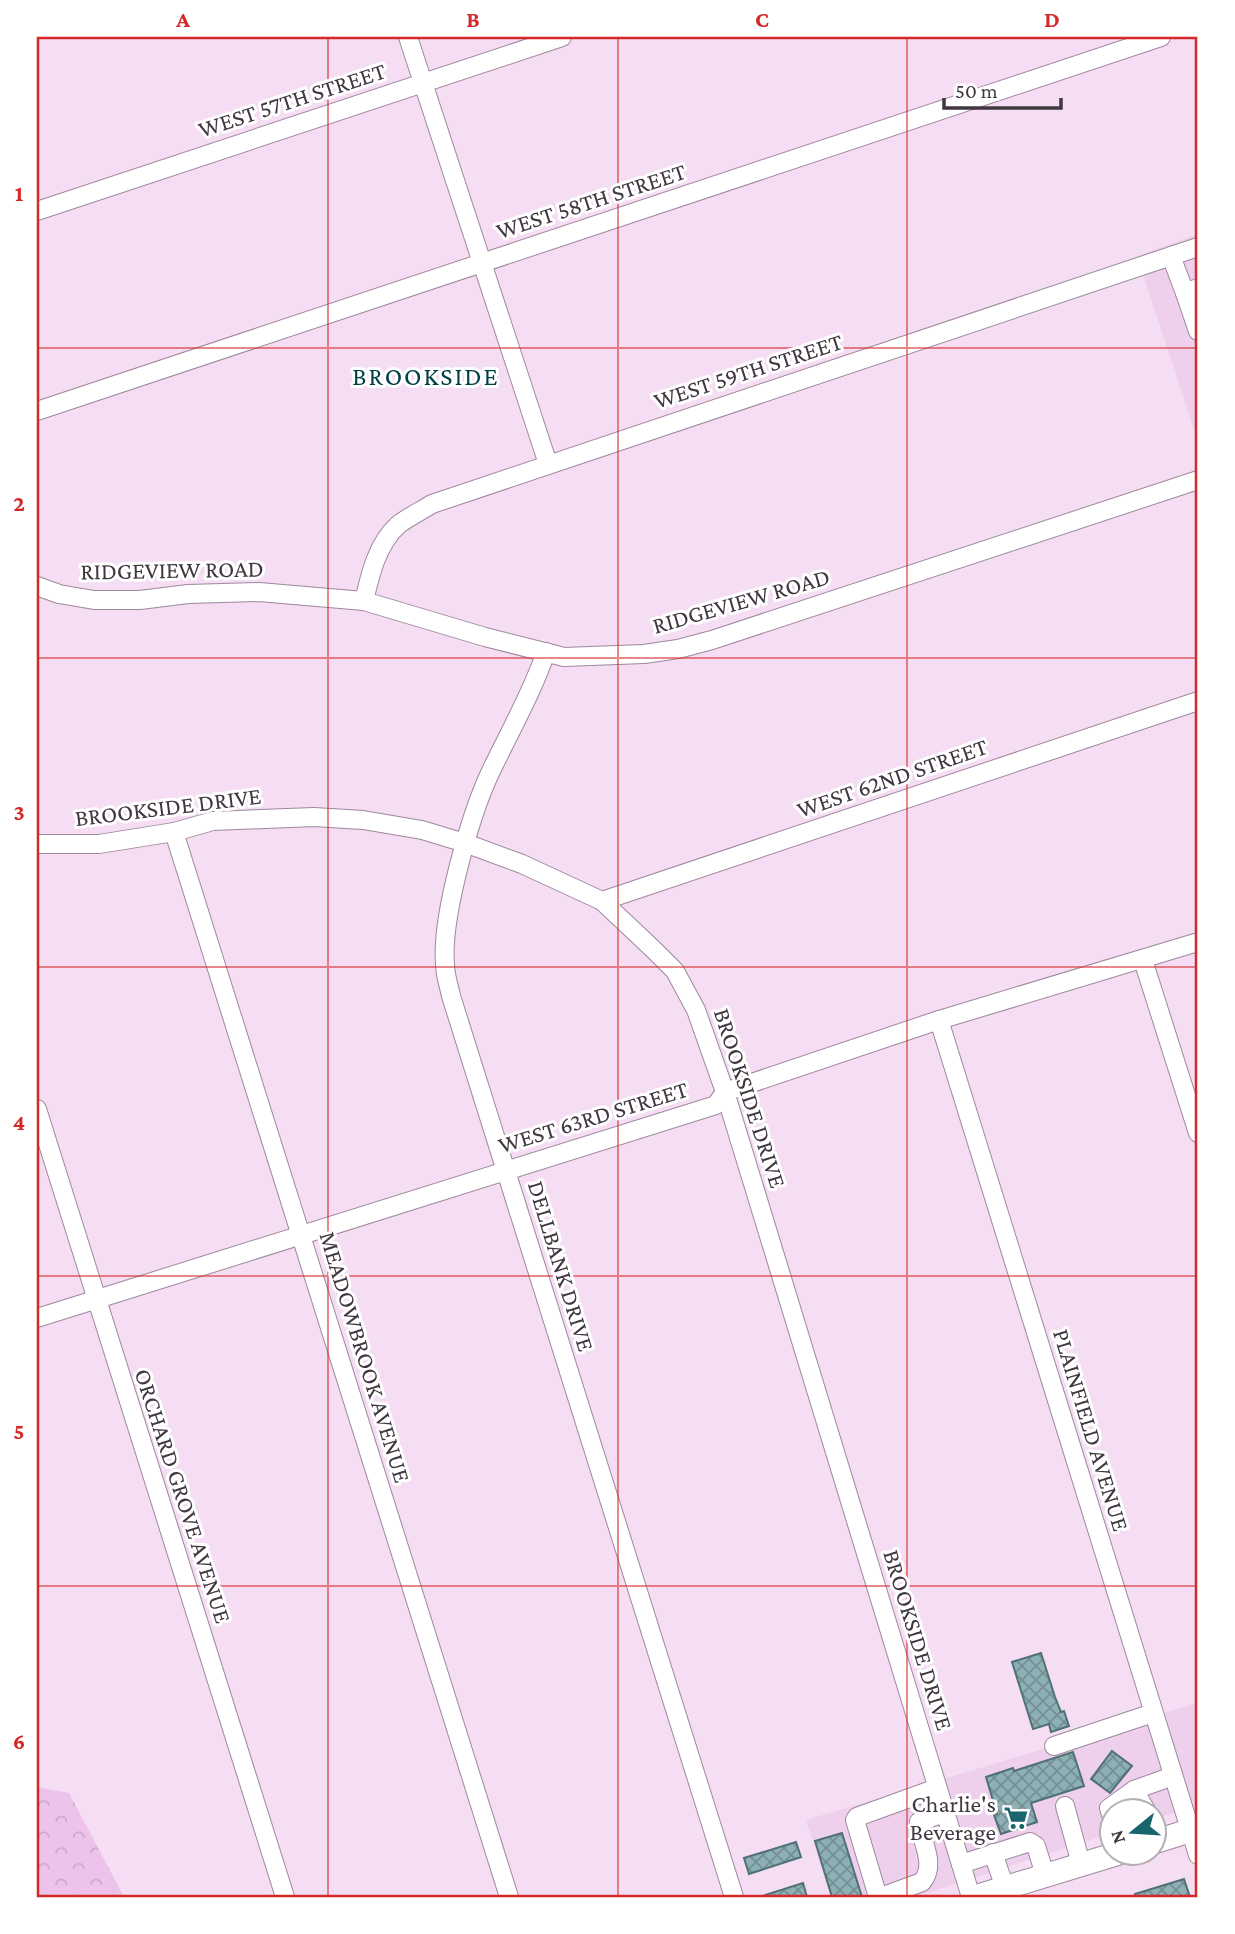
<svg xmlns="http://www.w3.org/2000/svg" width="1235" height="1934" font-family="'Crimson Pro',serif">
<style>
.built{fill:#eed0ed}
.forest{fill:url(#forest-crowns)}
.building{fill:url(#building-cross-hatch);stroke:#4f7176;stroke-width:2}
.lines{fill:none;stroke-linecap:round;stroke-linejoin:round}
.minor-casing{stroke:#9d889d;stroke-width:20}
.major-casing{stroke:#9d889d;stroke-width:25}
.minor{stroke:#fff;stroke-width:18}
.major{stroke:#fff;stroke-width:23}
.grid{fill:none;stroke:#d62828;stroke-width:2;stroke-opacity:0.55}
.labels{text-anchor:middle;stroke-width:6;stroke-linejoin:round;paint-order:stroke}
.street-label{font-size:24px;fill:#403740;stroke:#fff}
.poi-label{font-size:24px;fill:#403740;stroke:#fff;text-anchor:end}
.neighbourhood-label{font-size:26px;letter-spacing:2px;fill:#004148;stroke:#fff}
.neatline{fill:none;stroke:#d62828;stroke-width:2.5}
.grid-label{font-size:23px;text-anchor:middle;font-weight:bold;fill:#d62828}
</style>
<defs>
<pattern id="forest-crowns" width="20" height="18" patternUnits="userSpaceOnUse" patternTransform="scale(1.75)"><rect width="20" height="18" fill="#edc3ec"/><path d="M2 6a3 3 0 1 1 6 0M12 15a3 3 0 1 1 6 0" fill="none" stroke="#cca8cb"/></pattern>
<pattern id="building-cross-hatch" width="8" height="8" patternUnits="userSpaceOnUse" patternTransform="scale(1.75)"><rect width="8" height="8" fill="#8cb0b4"/><path d="M0 0l8 8M0 8l8-8" fill="none" stroke="#749094"/></pattern>
</defs>
<rect width="100%" height="100%" fill="#f5ddf4"/>
<!-- built -->
<g class="built">
<polygon points="1198,234 1198,442 1137,256"/>
<polygon points="1198,1703 1198,1805 1155,1819 1154,1812 1112,1812 1112,1833 914,1897 831,1897 806,1820"/>
</g>
<!-- forest -->
<polygon class="forest" points="37,1787 69,1793 124,1897 37,1897"/>
<!-- building -->
<g class="building">
<polygon points="1041,1653 1055,1697 1061,1712 1064,1711 1069,1726 1051,1732 1049,1724 1033,1729 1012,1662"/>
<polygon points="1112,1751 1132,1766 1110,1793 1091,1779"/>
<polygon points="1073,1752 1084,1786 1031,1803 1037,1822 1001,1834 994,1815 997,1814 986,1777 1013,1768 1014,1771"/>
<polygon points="842,1833 862,1897 832,1897 815,1841"/>
<polygon points="796,1842 801,1857 749,1874 744,1858"/>
<polygon points="1184,1879 1190,1897 1135,1897 1135,1894"/>
<polygon points="803,1883 807,1897 766,1897 765,1895"/>
</g>
<g class="lines">
<!-- minor casing -->
<g class="minor-casing">
<g id="minor">
<polyline points="408,37 548,464"/>
<polyline points="37,211 562,37"/>
<polyline points="1171,256 1185,293 1198,288"/>
<polyline points="1185,293 1198,331"/>
<polyline points="37,411 1161,37"/>
<polyline points="37,586 59,594 94,600 140,600 188,594 259,592 364,601 485,637 564,657 644,654 678,649 712,640 1198,480"/>
<path d="M 364,601 C 370,575 377,544 398,525 C 408,517 421,511 432,504 L 1198,247"/>
<path d="M 546,652 C 531,695 509,733 490,773 C 470,816 441,917 445,964 C 445,975 449,986 451,996 L 734,1897"/>
<polyline points="174,832 509,1897"/>
<polyline points="37,844 99,844 174,832 213,821 314,817 363,820 422,830 465,843 522,864 602,901 653,949 675,971 696,1010 725,1092 971,1897"/>
<polyline points="602,901 1198,701"/>
<polyline points="1143,960 1198,1133"/>
<polyline points="939,1020 1198,1855"/>
<polyline points="37,1109 285,1897"/>
<polyline points="37,1318 716,1105 725,1092 939,1020 1198,942"/>
<polyline points="1054,1746 1153,1713"/>
<polyline points="1134,1790 1173,1776"/>
<polyline points="1065,1806 1081,1864"/>
<polyline points="1112,1818 1109,1808 1134,1790 1147,1812"/>
<polyline points="993,1853 1005,1888"/>
<polyline points="961,1864 1030,1842 1036,1846 1045,1875"/>
<polyline points="878,1897 855,1820 857,1817 937,1788"/>
<path d="M 881,1897 L 922,1882 C 937,1864 921,1842 919,1822 L 946,1812"/>
</g>
</g>
<!-- major casing -->
<g class="major-casing">
<g id="major">
<polyline points="1154,1842 1198,1828"/>
<polyline points="975,1897 1116,1854"/>
</g>
</g>
<!-- minor -->
<use href="#minor" class="minor"/>
<!-- major -->
<use href="#major" class="major"/>
</g>
<!-- grid -->
<path class="grid" d="M 328,37 L 328,1897M 618,37 L 618,1897M 907,37 L 907,1897M 37,348 L 1198,348M 37,658 L 1198,658M 37,967 L 1198,967M 37,1276 L 1198,1276M 37,1586 L 1198,1586"/>
<!-- icons -->
<defs>
<g id="supermarket-bare" transform="scale(1.89)"><path d="M-6-5.5h2.5l.6 2H6L4.5 2H-2.5L-4.4-4H-6ZM-1.5 3.2a1.3 1.3 0 1 0 .1 0ZM3 3.2a1.3 1.3 0 1 0 .1 0Z" fill="#18656e" stroke="#fff" stroke-width="2.5" paint-order="stroke"/></g>
</defs>
<g fill-rule="evenodd">
<use href="#supermarket-bare" x="1016" y="1818"/>
</g>
<g class="labels">
<!-- street labels -->
<g class="street-label">
<text transform="translate(292 100) rotate(-18)" y="8">WEST 57TH STREET</text>
<text transform="translate(591 201) rotate(-18)" y="8">WEST 58TH STREET</text>
<text transform="translate(748 371) rotate(-18)" y="8">WEST 59TH STREET</text>
<text transform="translate(172 570) rotate(-1)" y="8">RIDGEVIEW ROAD</text>
<text transform="translate(741 601) rotate(-16)" y="8">RIDGEVIEW ROAD</text>
<text transform="translate(892 778) rotate(-19)" y="8">WEST 62ND STREET</text>
<text transform="translate(168 807) rotate(-7)" y="8">BROOKSIDE DRIVE</text>
<text transform="translate(750 1098) rotate(72)" y="8">BROOKSIDE DRIVE</text>
<text transform="translate(593 1117) rotate(-17)" y="8">WEST 63RD STREET</text>
<text transform="translate(561 1266) rotate(73)" y="8">DELLBANK DRIVE</text>
<text transform="translate(365 1357) rotate(73)" y="8">MEADOWBROOK AVENUE</text>
<text transform="translate(1091 1430) rotate(73)" y="8">PLAINFIELD AVENUE</text>
<text transform="translate(183 1496) rotate(72)" y="8">ORCHARD GROVE AVENUE</text>
<text transform="translate(918 1640) rotate(73)" y="8">BROOKSIDE DRIVE</text>
</g>
<!-- poi labels -->
<g class="poi-label">
<text x="996" y="1812">Charlie's<tspan x="996" dy="28">Beverage</tspan></text>
</g>
<!-- neighbourhood labels -->
<g class="neighbourhood-label">
<text x="426" y="385">BROOKSIDE</text>
</g>
</g>
<!-- border -->
<rect width="1235" height="1934" fill="none" stroke="#ffffff" stroke-width="77"/>
<!-- north arrow -->
<g transform="translate(1133 1832) rotate(252)"><circle r="33" fill="#ffffff" stroke="#b3afb3" stroke-width="2"/>
<path d="M0-5L12 26L0 18L-12 26Z" fill="#18656e"/>
<text y="-10" font-size="19" font-weight="bold" text-anchor="middle" fill="#403740">N</text>
</g>
<!-- scale -->
<path d="M944 98v10h117v-10" fill="none" stroke="#403740" stroke-width="3.5"/>
<text x="955" y="98" font-size="21" fill="#403740" stroke="#ffffff" stroke-width="5" paint-order="stroke">50 m</text>
<rect x="38" y="38" width="1158" height="1858" class="neatline"/>
<g class="grid-label">
<text x="183" y="27">A</text>
<text x="473" y="27">B</text>
<text x="762" y="27">C</text>
<text x="1052" y="27">D</text>
<text x="19" y="201">1</text>
<text x="19" y="511">2</text>
<text x="19" y="820">3</text>
<text x="19" y="1130">4</text>
<text x="19" y="1439">5</text>
<text x="19" y="1749">6</text>
</g>
</svg>
